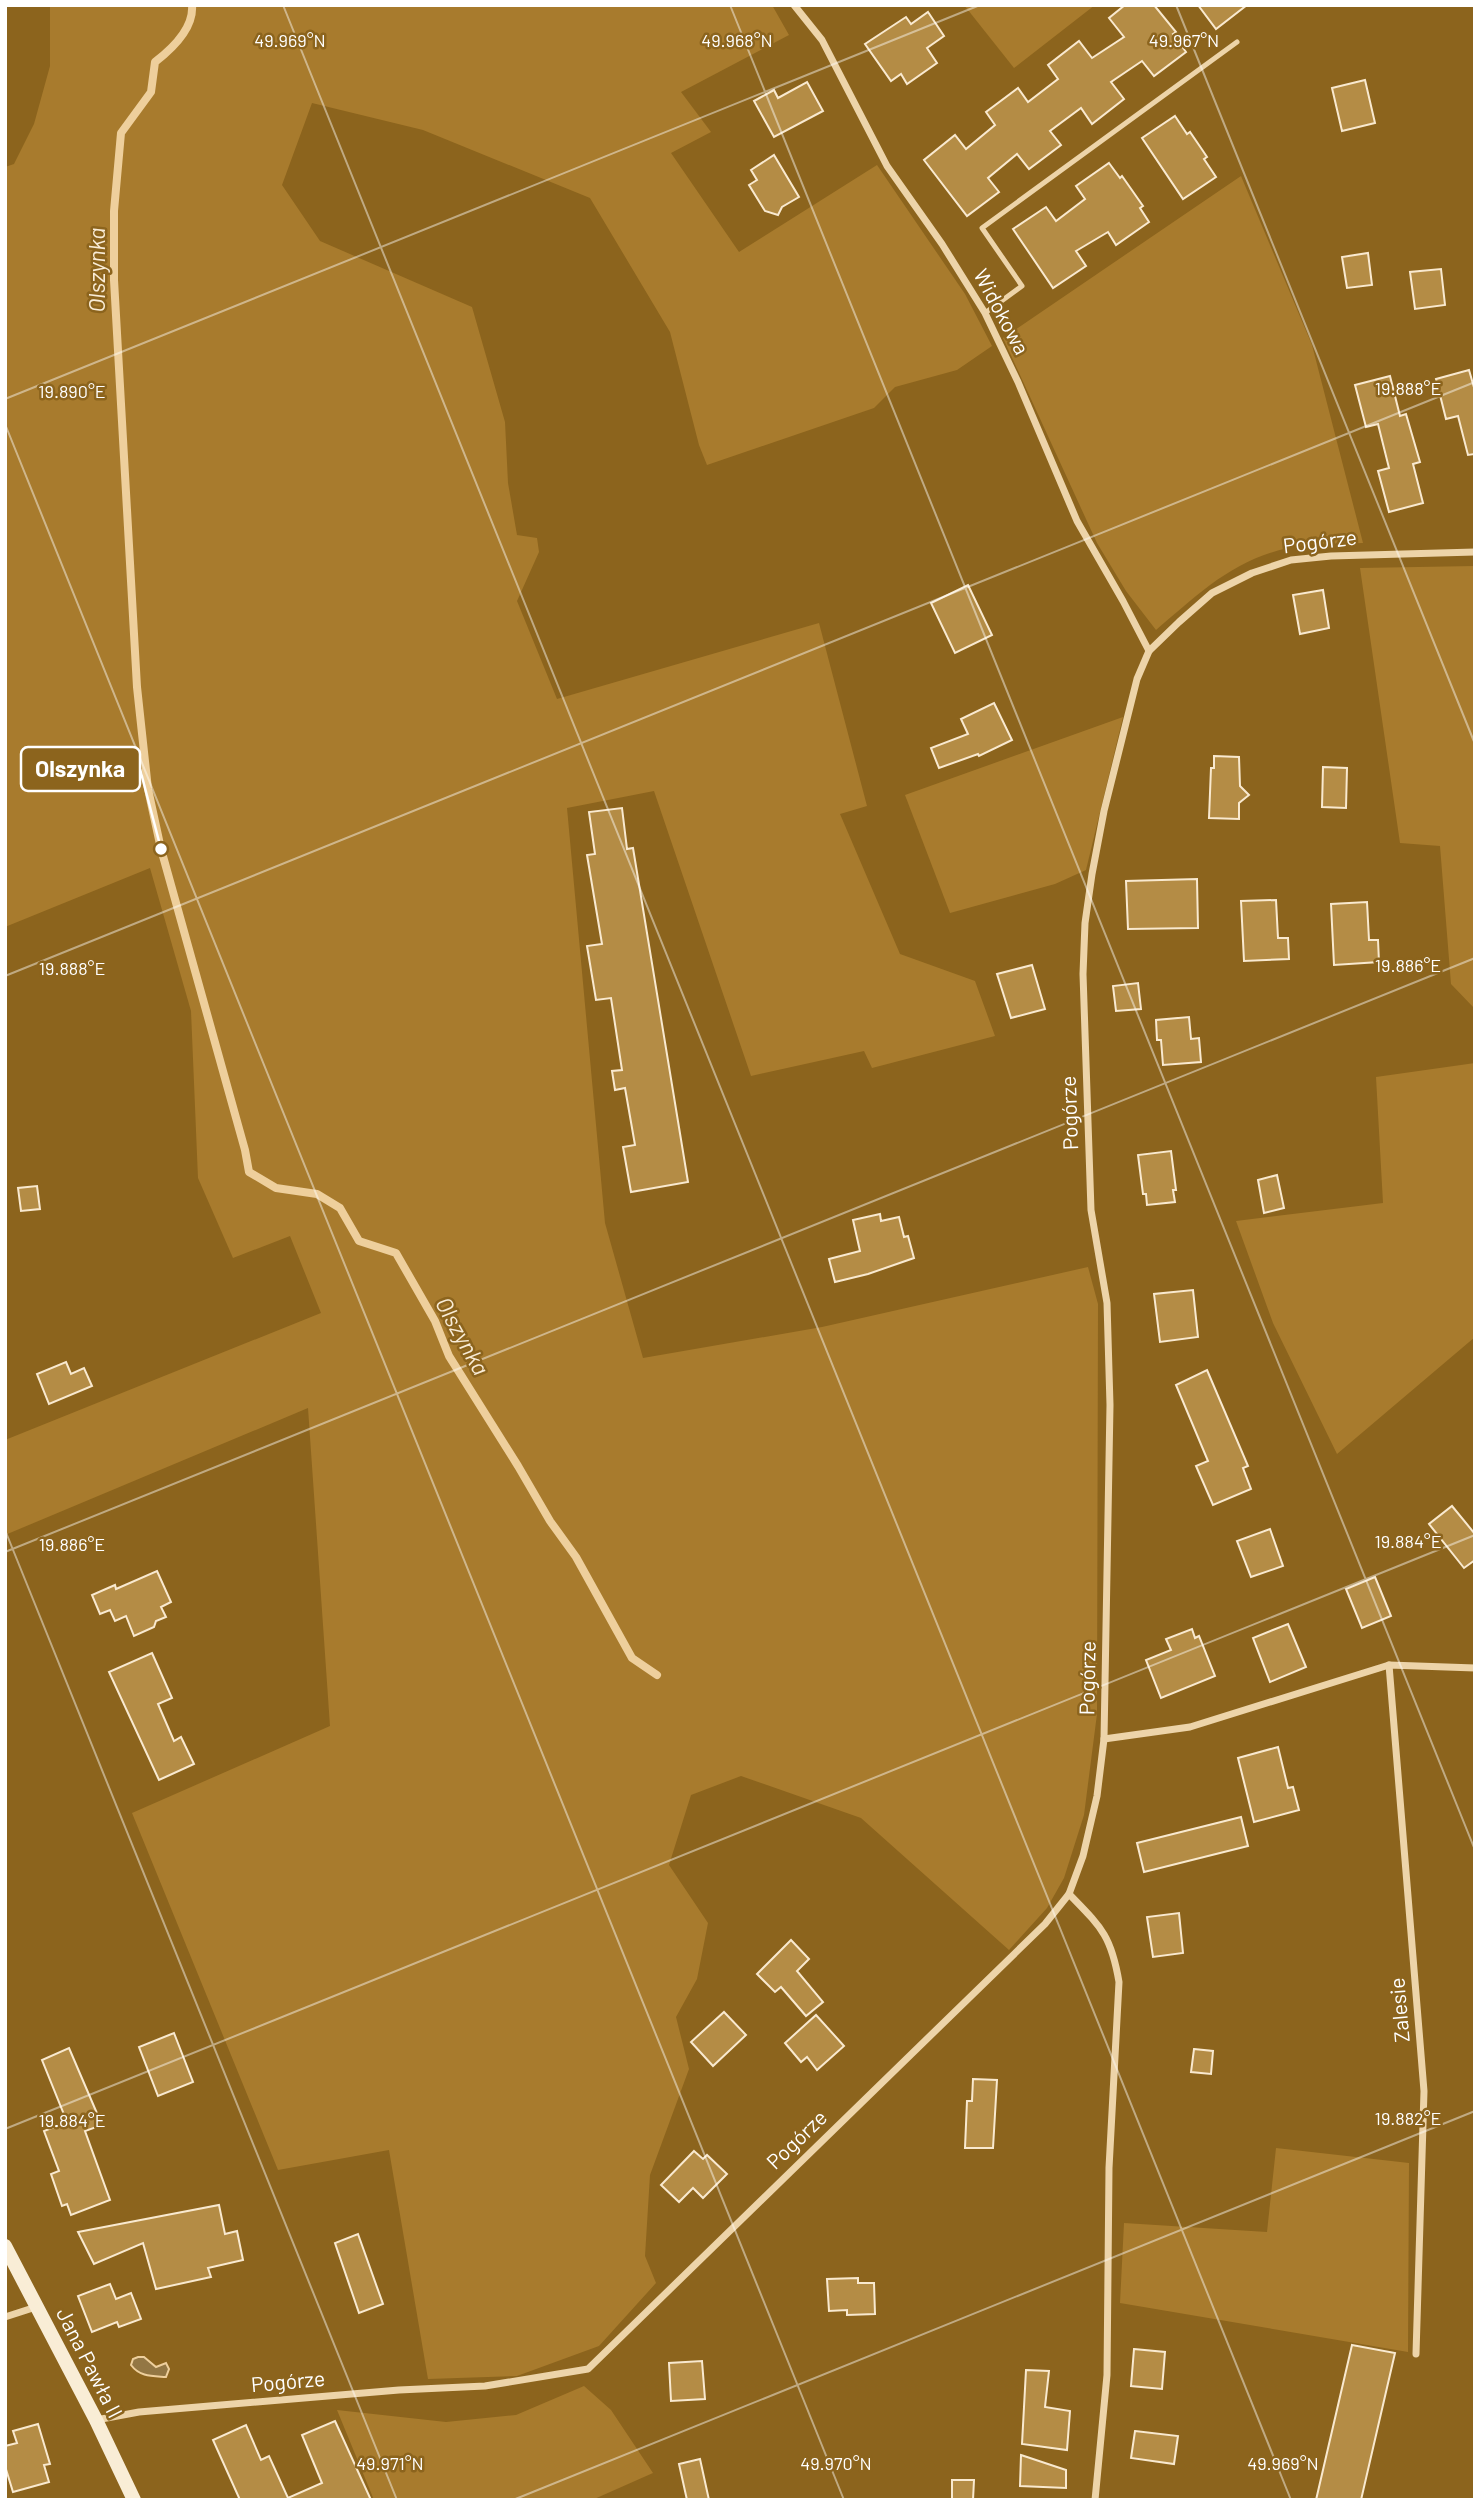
<svg xmlns="http://www.w3.org/2000/svg" width="1480" height="2505" font-family="Barlow,sans-serif">
<style>
.green{fill:#a87b2d}
.water{fill:#937744;stroke:#eecf9c;stroke-width:2}
.lines{fill:none;stroke-linecap:round;stroke-linejoin:round}
.stream{stroke:#eecf9c;stroke-width:8}
.building{fill:#b48c45;stroke:#f9e9cf;stroke-width:2}
.lane{stroke:#edd4a9;stroke-width:5}
.street{stroke:#edd4a9;stroke-width:7}
.secondary{stroke:#f9edd6;stroke-width:14}
.ticks{fill:none;stroke:#fff;stroke-width:2;stroke-opacity:0.45}
.labels{text-anchor:middle;stroke-width:5;stroke-linejoin:round;paint-order:stroke}
.street-label{font-size:21px;fill:#fff;stroke:#8c641d}
.water-label{font-size:23px;font-style:italic;fill:#f9ecd6;stroke:#8c641d}
.ticks-label{font-size:18px;text-anchor:middle;fill:#fff;stroke:#8c641d;stroke-width:5;stroke-linejoin:round;paint-order:stroke}
.leader{fill:none;stroke:#fff;stroke-width:2.5}
.callout-dot{fill:#fff;stroke:#8c641d;stroke-width:2.5}
.callout{fill:#8c641d;stroke:#fff;stroke-width:2.5}
.callout-label{font-size:23px;text-anchor:middle;font-weight:bold;fill:#fff}
</style>
<rect width="100%" height="100%" fill="#8c641d"/>
<!-- green -->
<g class="green">
<polygon points="50,5 772,5 789,35 681,92 711,132 671,153 739,252 877,165 965,294 992,346 957,370 895,387 874,408 707,465 699,445 670,332 590,198 423,130 312,103 282,185 320,241 472,307 505,422 508,483 517,535 537,538 539,552 517,601 557,699 819,623 867,806 840,814 900,954 975,981 995,1036 872,1068 864,1051 751,1076 654,791 567,808 605,1223 643,1358 822,1327 1088,1267 1098,1304 1097,1714 1084,1815 1064,1878 1047,1908 1009,1950 861,1818 741,1776 691,1795 669,1865 708,1923 697,1979 676,2017 689,2069 650,2175 645,2256 656,2283 599,2346 517,2376 428,2379 389,2150 278,2170 132,1813 330,1726 308,1408 5,1535 5,1440 321,1313 290,1236 233,1258 198,1178 191,1011 150,868 5,927 5,167 14,164 34,124 50,66"/>
<polygon points="964,5 1095,5 1014,68"/>
<path d="M 1241,176 L 1312,345 L 1363,543 C 1339,544 1311,542 1288,548 C 1231,561 1199,594 1156,630 L 1126,591 L 1097,543 L 1003,338 Z"/>
<polygon points="1475,566 1475,1009 1451,984 1440,846 1400,843 1360,568"/>
<polygon points="1123,717 1086,870 1055,884 950,913 905,795"/>
<polygon points="1475,1063 1475,1337 1337,1454 1273,1323 1236,1221 1383,1203 1376,1077"/>
<polygon points="1276,2148 1409,2163 1408,2352 1120,2303 1124,2223 1267,2232"/>
<polygon points="584,2386 611,2410 653,2473 592,2500 374,2500 337,2410 446,2422 516,2415"/>
</g>
<!-- water -->
<path class="water" d="M 138,2357 L 144,2357 L 156,2367 L 166,2363 L 169,2369 L 166,2377 C 152,2376 140,2377 131,2365 L 133,2359 Z"/>
<g class="lines">
<!-- stream -->
<path class="stream" d="M 192,5 C 194,28 172,49 155,62 L 151,92 L 121,133 L 114,211 L 114,280 L 137,687 L 148,789 L 161,849 L 245,1150 L 249,1172 L 276,1188 L 317,1194 L 340,1208 L 359,1241 L 396,1253 L 435,1321 L 449,1356 L 518,1466 L 550,1521 L 576,1557 L 632,1658 L 657,1675"/>
</g>
<!-- building -->
<g class="building">
<polygon points="1125,5 1154,5 1176,32 1173,34 1186,52 1154,76 1142,61 1111,82 1124,99 1092,124 1081,108 1050,131 1061,145 1029,169 1017,154 988,178 999,192 967,216 924,160 955,135 966,149 995,125 986,112 1018,88 1028,102 1058,79 1048,65 1079,41 1092,58 1124,37 1109,18"/>
<polygon points="1198,5 1247,5 1216,29"/>
<polygon points="928,12 944,36 927,48 937,63 907,84 901,74 891,81 865,44 906,17 911,24"/>
<polygon points="1365,80 1375,123 1342,131 1332,88"/>
<polygon points="807,82 823,111 774,137 754,101 774,90 778,98"/>
<polygon points="1175,116 1187,134 1190,132 1201,148 1207,157 1204,159 1216,177 1183,199 1142,138"/>
<polygon points="774,155 799,197 782,207 778,215 765,211 749,185 757,180 751,170"/>
<polygon points="1109,163 1120,178 1122,176 1143,206 1140,208 1149,222 1116,245 1108,232 1076,251 1086,266 1053,288 1013,229 1046,207 1056,221 1085,199 1076,186"/>
<polygon points="1368,253 1372,285 1347,288 1342,257"/>
<polygon points="1441,269 1445,305 1415,309 1410,272"/>
<polygon points="1469,370 1475,391 1475,454 1468,455 1458,416 1446,419 1436,379"/>
<polygon points="1390,376 1400,416 1406,414 1420,462 1413,464 1423,503 1389,512 1378,471 1389,468 1378,424 1366,427 1355,385"/>
<polygon points="968,585 992,635 955,653 931,603"/>
<polygon points="1323,590 1329,628 1300,634 1293,595"/>
<polygon points="994,703 1012,740 979,756 978,754 939,768 931,748 968,734 961,719"/>
<polygon points="1214,756 1239,757 1240,786 1249,795 1239,803 1239,819 1209,818 1211,768 1214,768"/>
<polygon points="1323,767 1347,768 1346,808 1322,807"/>
<polygon points="622,808 627,849 633,848 688,1182 631,1192 623,1147 635,1145 625,1088 615,1090 612,1071 622,1070 611,998 596,1000 587,946 602,944 587,855 595,854 589,812"/>
<polygon points="1197,879 1198,928 1128,929 1126,881"/>
<polygon points="1276,900 1278,938 1288,938 1289,959 1244,961 1241,901"/>
<polygon points="1367,902 1369,940 1378,940 1379,962 1334,965 1331,904"/>
<polygon points="1032,965 1045,1009 1011,1018 997,974"/>
<polygon points="1138,983 1141,1009 1116,1011 1113,986"/>
<polygon points="1189,1017 1191,1039 1199,1038 1201,1062 1163,1065 1161,1040 1157,1040 1156,1020"/>
<polygon points="1171,1151 1176,1190 1173,1190 1175,1202 1147,1205 1146,1194 1143,1194 1138,1155"/>
<polygon points="1277,1175 1284,1208 1264,1213 1258,1180"/>
<polygon points="37,1186 40,1209 21,1211 18,1188"/>
<polygon points="880,1214 881,1221 899,1217 904,1237 908,1236 914,1258 868,1274 835,1282 829,1259 860,1251 853,1220"/>
<polygon points="1193,1290 1198,1337 1160,1342 1154,1294"/>
<polygon points="66,1362 71,1374 84,1368 92,1386 49,1404 37,1374"/>
<polygon points="1207,1370 1248,1466 1243,1468 1251,1489 1213,1505 1196,1466 1208,1461 1176,1385"/>
<polygon points="1452,1506 1475,1534 1475,1560 1464,1568 1429,1524"/>
<polygon points="1270,1529 1283,1566 1251,1577 1237,1541"/>
<polygon points="157,1571 171,1602 161,1607 166,1617 156,1621 154,1627 134,1636 126,1616 115,1621 110,1610 100,1614 92,1595 115,1585 116,1589"/>
<polygon points="1375,1577 1391,1616 1362,1628 1346,1589"/>
<polygon points="1288,1624 1306,1667 1270,1682 1253,1638"/>
<polygon points="1192,1629 1195,1638 1199,1636 1215,1676 1161,1698 1146,1660 1171,1650 1166,1639"/>
<polygon points="152,1653 172,1698 158,1704 174,1741 181,1737 194,1764 159,1780 109,1672"/>
<polygon points="1278,1747 1288,1788 1293,1787 1299,1810 1254,1822 1238,1758"/>
<polygon points="1241,1817 1248,1846 1144,1872 1137,1843"/>
<polygon points="1179,1913 1183,1953 1153,1957 1147,1917"/>
<polygon points="791,1940 809,1959 797,1971 823,2002 806,2016 781,1987 775,1992 757,1974"/>
<polygon points="724,2012 746,2035 713,2066 691,2042"/>
<polygon points="816,2015 844,2046 817,2070 807,2057 801,2062 785,2043"/>
<polygon points="174,2033 193,2082 158,2096 139,2047"/>
<polygon points="69,2048 102,2125 85,2131 110,2200 71,2215 67,2204 62,2206 51,2174 59,2171 44,2131 67,2122 42,2060"/>
<polygon points="1194,2049 1213,2051 1211,2074 1191,2072"/>
<polygon points="973,2079 997,2080 993,2148 965,2148 967,2101 972,2101"/>
<polygon points="694,2151 703,2159 707,2155 727,2174 703,2198 693,2188 679,2202 661,2185"/>
<polygon points="219,2205 225,2234 237,2231 243,2260 208,2268 211,2277 156,2289 143,2243 94,2264 78,2232"/>
<polygon points="358,2234 383,2304 359,2313 335,2243"/>
<polygon points="858,2278 858,2283 874,2283 875,2314 847,2315 847,2310 829,2311 827,2279"/>
<polygon points="110,2284 116,2299 131,2293 141,2319 119,2327 117,2322 92,2332 78,2296"/>
<polygon points="1352,2345 1395,2353 1361,2500 1316,2500"/>
<polygon points="1134,2349 1165,2352 1162,2389 1131,2386"/>
<polygon points="702,2361 705,2399 671,2401 669,2363"/>
<polygon points="1026,2370 1049,2371 1045,2407 1070,2411 1067,2450 1022,2444"/>
<polygon points="335,2421 371,2500 240,2500 213,2440 246,2425 261,2460 269,2456 288,2498 322,2483 302,2435"/>
<polygon points="38,2424 50,2464 44,2465 49,2482 13,2492 5,2466 5,2446 17,2443 13,2431"/>
<polygon points="1135,2431 1178,2436 1174,2464 1131,2458"/>
<polygon points="1021,2455 1066,2470 1066,2488 1020,2486"/>
<polygon points="700,2459 709,2500 687,2500 679,2464"/>
<polygon points="952,2480 974,2480 973,2500 952,2500"/>
</g>
<g class="lines">
<!-- lane -->
<polyline class="lane" points="985,313 1022,286 982,228 1237,42"/>
<!-- street -->
<g class="street">
<polyline points="794,5 822,40 887,166 942,244 985,313 1018,382 1077,521 1123,601 1149,651"/>
<polyline points="1389,1665 1424,2091 1416,2354"/>
<polyline points="1104,1739 1190,1727 1389,1665 1475,1668"/>
<path d="M 1069,1894 C 1101,1927 1111,1935 1119,1982 L 1109,2168 L 1107,2375 L 1095,2500"/>
<polyline points="5,2317 36,2307"/>
<polyline points="96,2420 139,2412 399,2390 485,2386 588,2369 1045,1924 1069,1894 1083,1856 1097,1796 1104,1739 1110,1405 1107,1303 1091,1210 1083,974 1085,923 1092,874 1104,811 1137,679 1149,651 1179,622 1212,593 1252,573 1291,560 1331,556 1475,552"/>
</g>
<!-- secondary -->
<polyline class="secondary" points="5,2246 96,2420 134,2500"/>
</g>
<!-- ticks -->
<path class="ticks" d="M 283,5 L 1291,2500M 730,5 L 1475,1850M 1176,5 L 1475,744M 5,399 L 980,5M 5,424 L 844,2500M 5,976 L 1475,382M 5,1530 L 397,2500M 5,1552 L 1475,958M 5,2129 L 1475,1535M 513,2500 L 1475,2111"/>
<g class="labels">
<!-- street labels -->
<g class="street-label">
<text transform="translate(1001 312) rotate(62)" y="7">Widokowa</text>
<text transform="translate(1320 542) rotate(-7)" y="7">Pogórze</text>
<text transform="translate(1070 1113) rotate(-92)" y="7">Pogórze</text>
<text transform="translate(1088 1678) rotate(-89)" y="7">Pogórze</text>
<text transform="translate(1400 2010) rotate(-95)" y="7">Zalesie</text>
<text transform="translate(797 2140) rotate(-44)" y="7">Pogórze</text>
<text transform="translate(89 2363) rotate(63)" y="7">Jana Pawła II</text>
<text transform="translate(288 2382) rotate(-5)" y="7">Pogórze</text>
</g>
<!-- water labels -->
<g class="water-label">
<text transform="translate(97 270) rotate(-90)" y="8">Olszynka</text>
<text transform="translate(462 1336) rotate(61)" y="8">Olszynka</text>
</g>
</g>
<g class="ticks-label">
<text x="290" y="47">49.969°N</text>
<text x="737" y="47">49.968°N</text>
<text x="1184" y="47">49.967°N</text>
<text x="1408" y="395">19.888°E</text>
<text x="72" y="398">19.890°E</text>
<text x="1408" y="972">19.886°E</text>
<text x="72" y="975">19.888°E</text>
<text x="1408" y="1548">19.884°E</text>
<text x="72" y="1551">19.886°E</text>
<text x="1408" y="2125">19.882°E</text>
<text x="72" y="2127">19.884°E</text>
<text x="390" y="2470">49.971°N</text>
<text x="836" y="2470">49.970°N</text>
<text x="1283" y="2470">49.969°N</text>
</g>
<!-- callouts -->
<path class="leader" d="M161 849L140 769"/>
<circle class="callout-dot" cx="161" cy="849" r="7"/>
<rect class="callout" x="21" y="747" width="119" height="44" rx="7"/>
<g class="callout-label">
<text x="80" y="777">Olszynka</text>
</g>
<!-- border -->
<rect width="1480" height="2505" fill="none" stroke="#ffffff" stroke-width="14"/>
</svg>
